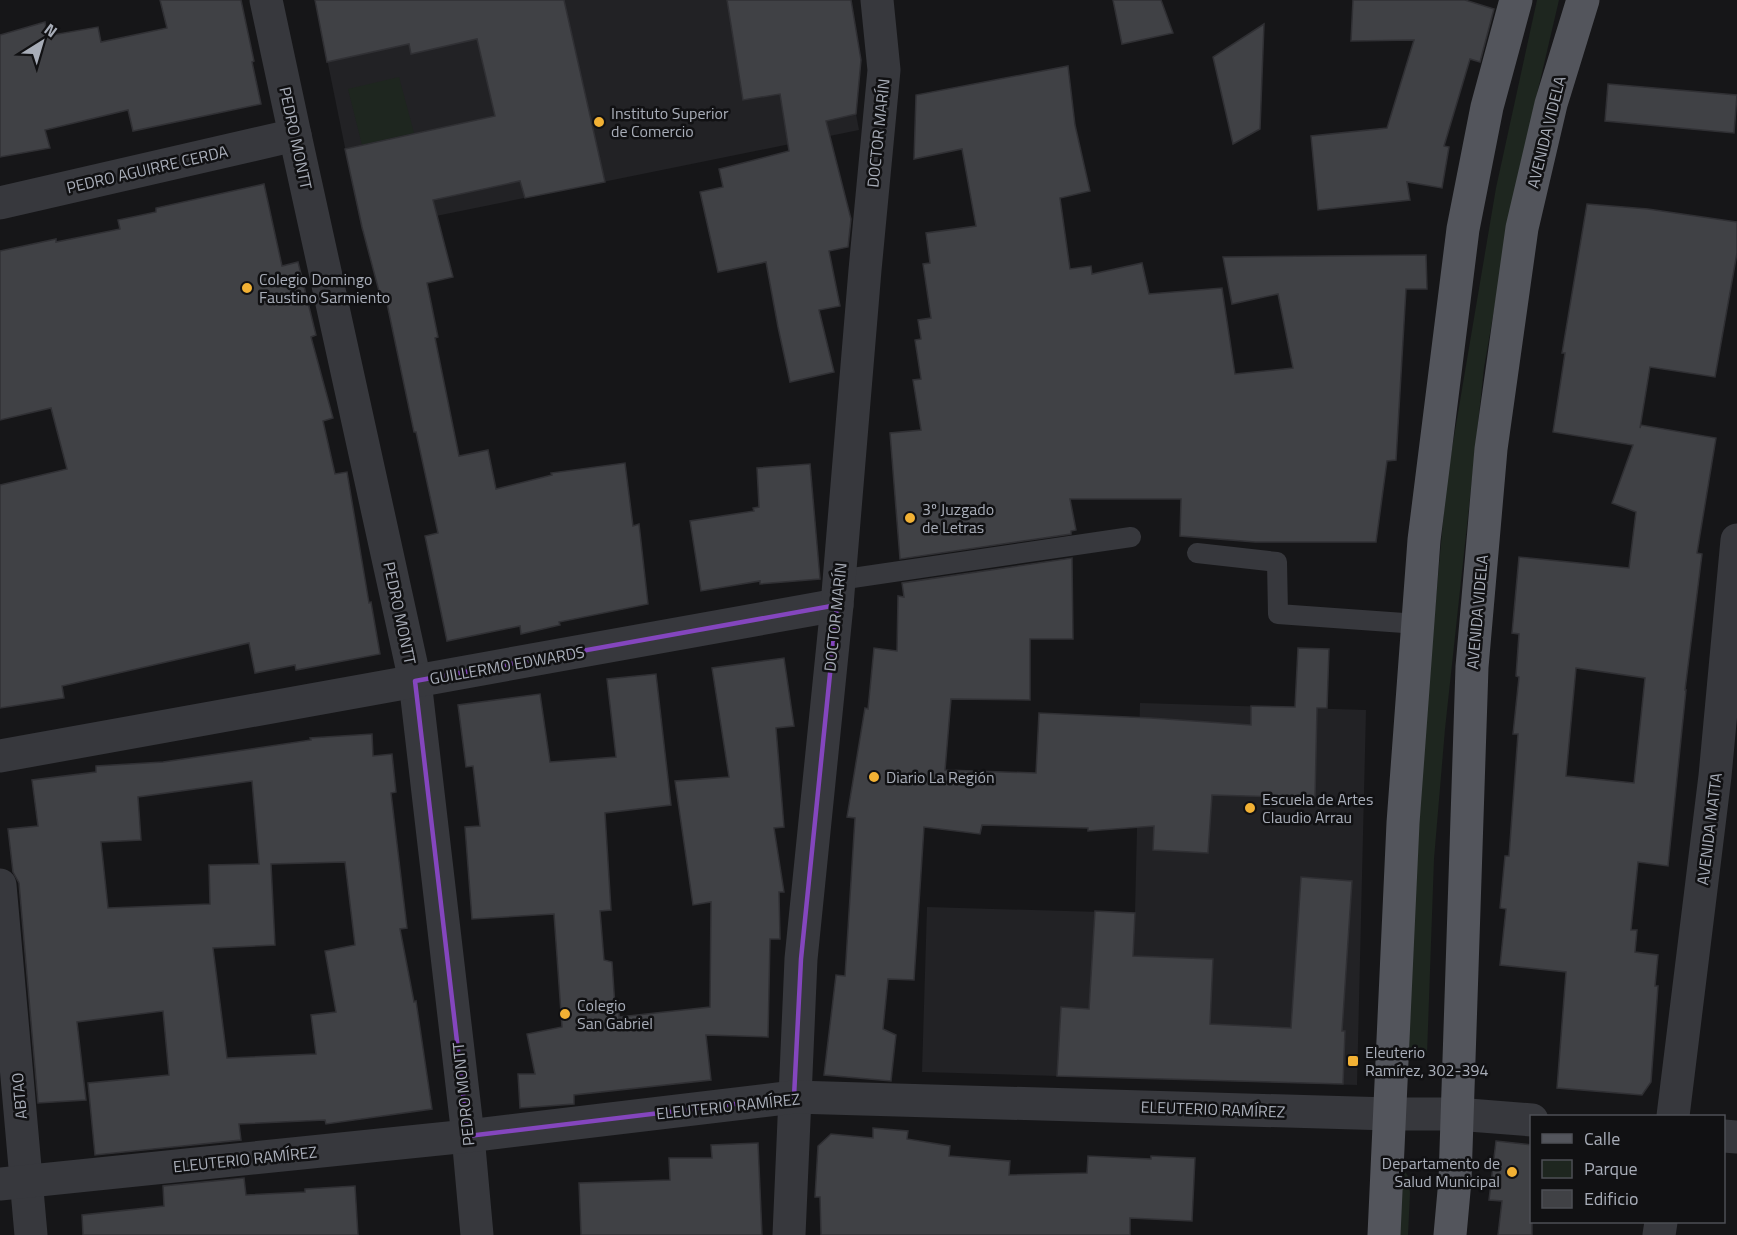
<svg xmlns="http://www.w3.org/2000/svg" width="1737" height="1235" font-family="'Titillium Web',sans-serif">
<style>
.built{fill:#222225}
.green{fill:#1e261f}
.building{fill:#404145;stroke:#303034;stroke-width:1.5;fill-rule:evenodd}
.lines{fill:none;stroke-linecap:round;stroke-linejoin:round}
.service{stroke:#37383d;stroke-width:20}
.minor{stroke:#37383d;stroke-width:33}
.tertiary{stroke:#37383d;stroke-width:33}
.primary{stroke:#53555c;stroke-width:33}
.marked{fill:none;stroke:#8446be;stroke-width:4.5;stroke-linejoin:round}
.poi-dot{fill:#f2b134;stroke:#111113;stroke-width:2}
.labels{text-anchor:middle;stroke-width:5;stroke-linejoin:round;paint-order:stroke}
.poi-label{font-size:16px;fill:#a8adb8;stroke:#111113;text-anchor:start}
.street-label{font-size:16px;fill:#a8adb8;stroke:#111113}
</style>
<rect width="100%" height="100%" fill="#161618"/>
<!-- built -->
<g class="built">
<polygon points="315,0 851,0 856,114 859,130 362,231"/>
<polygon points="1140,703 1366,710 1357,1085 922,1072 927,907 1135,913"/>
</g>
<!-- green -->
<g class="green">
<polygon points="1537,0 1559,0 1515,188 1484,368 1445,729 1434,859 1427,1055 1406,1056 1412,860 1447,478 1496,188"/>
<polygon points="399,77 414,133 362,145 348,89"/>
<polygon points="1400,1165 1408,1176 1410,1193 1408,1235 1396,1235"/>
</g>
<!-- building -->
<g class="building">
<polygon points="160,0 241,0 254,61 252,62 261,104 133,131 128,110 45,130 50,148 0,157 0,35 45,22 47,36 98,27 101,42 167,28"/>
<polygon points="315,0 564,0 605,182 525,198 520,181 433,200 453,277 427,283 438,337 435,338 459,456 488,450 496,489 552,475 551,473 625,463 633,526 639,524 648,604 559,622 560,625 521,634 520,626 447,641 425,536 438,533 416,432 414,432 385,294 380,295 362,227 345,149 495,116 477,39 411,54 409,44 327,62"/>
<polygon points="727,0 851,0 861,60 856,114 826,121 851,219 848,247 829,251 840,306 819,310 834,372 790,382 778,327 766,262 718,272 700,192 723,187 719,169 789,151 780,94 743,100"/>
<polygon points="1113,0 1161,0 1173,33 1122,44"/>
<polygon points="1353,0 1465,0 1494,9 1480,62 1470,59 1444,146 1449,147 1442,188 1407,182 1410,200 1318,210 1311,136 1387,128 1414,40 1351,41"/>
<polygon points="1264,24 1260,129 1233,144 1213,57"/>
<polygon points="1068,66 1075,125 1090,191 1060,198 1070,269 1091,266 1092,274 1142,263 1149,294 1222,288 1235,374 1293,368 1278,294 1232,304 1223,257 1426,255 1427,289 1406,289 1396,460 1387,461 1376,542 1255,542 1180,536 1181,499 1070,499 1076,530 1071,531 1071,534 900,559 890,433 921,430 913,380 921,379 915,340 921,339 918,320 931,318 923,264 930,263 926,233 976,226 962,149 914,159 916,95"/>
<polygon points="1608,84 1737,95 1734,133 1605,121"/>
<polygon points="264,184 282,266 298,262 316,335 311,337 333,418 323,421 335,474 347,472 369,603 371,602 380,654 296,670 295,665 255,673 249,643 62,686 64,698 0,708 0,485 67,469 51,408 0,420 0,251 56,239 56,242 120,229 118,220 156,212 156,208"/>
<path d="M 1587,204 L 1648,209 L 1737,222 L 1737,253 L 1715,377 L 1650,367 L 1640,428 L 1641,425 L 1716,438 L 1697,553 L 1702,554 L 1685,690 L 1686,690 L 1668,866 L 1638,862 L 1631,930 L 1637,930 L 1635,952 L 1658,955 L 1655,986 L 1658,986 L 1651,1082 L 1642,1095 L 1557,1088 L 1566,972 L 1500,965 L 1506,909 L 1500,908 L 1505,856 L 1509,856 L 1518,734 L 1513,734 L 1519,677 L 1516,676 L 1519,634 L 1512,633 L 1519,557 L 1629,568 L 1636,512 L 1612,503 L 1633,445 L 1553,432 L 1565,353 L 1562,353 ZM 1576,668 L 1645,678 L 1634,783 L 1566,776 Z"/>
<polygon points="810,464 820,579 760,584 760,581 701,591 690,521 754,511 753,508 759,507 757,468"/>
<polygon points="1072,558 1073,639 1030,639 1030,700 951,699 945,770 1036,773 1039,713 1151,718 1251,725 1251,706 1295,707 1298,648 1329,649 1327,708 1317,708 1315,798 1212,795 1208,853 1153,850 1154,826 1088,831 1088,828 982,825 980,834 924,827 914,980 888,979 883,1029 896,1035 891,1081 824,1075 836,975 845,976 855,818 847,817 865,708 868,709 874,648 897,651 898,596 904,597 902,583"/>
<polygon points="784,658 794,726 776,728 784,827 774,828 784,892 779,892 780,939 770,939 768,1037 706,1035 711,1080 574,1095 574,1104 520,1108 518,1074 535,1074 527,1034 562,1027 554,914 472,919 465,827 480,826 473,766 466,767 458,705 540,694 550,762 616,757 607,679 656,674 671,805 605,813 611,910 600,911 604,960 612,962 615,1007 619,1007 619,1017 710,1007 711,902 693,905 675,781 729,777 712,668"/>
<path d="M 372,734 L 373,756 L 392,754 L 396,792 L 391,793 L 407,928 L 400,929 L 414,1002 L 416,1001 L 432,1109 L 326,1124 L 325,1120 L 239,1124 L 241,1140 L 95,1155 L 88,1083 L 169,1075 L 163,1011 L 77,1022 L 86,1100 L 38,1103 L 19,883 L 13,872 L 8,829 L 38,826 L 32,780 L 96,772 L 96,766 L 163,762 L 311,740 L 310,738 ZM 252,781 L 259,864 L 209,865 L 210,904 L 108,908 L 101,842 L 141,840 L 138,797 ZM 345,862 L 355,945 L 325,951 L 336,1012 L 311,1015 L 316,1054 L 227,1058 L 213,948 L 275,945 L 271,864 Z"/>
<polygon points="1301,877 1352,881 1342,1031 1345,1031 1343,1084 1057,1076 1061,1007 1089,1009 1095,911 1135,913 1133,956 1213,959 1210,1024 1291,1028"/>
<polygon points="873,1128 908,1131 907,1139 950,1146 949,1156 1010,1161 1009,1175 1087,1173 1088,1156 1151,1159 1151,1156 1195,1158 1192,1221 1130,1218 1130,1235 821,1235 820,1197 815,1197 818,1146 831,1134 873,1138"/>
<polygon points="1496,1141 1532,1145 1532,1235 1498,1235 1502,1201 1489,1200"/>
<polygon points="758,1143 762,1235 581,1235 579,1183 670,1180 669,1158 712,1158 711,1145"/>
<polygon points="244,1178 246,1195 305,1192 305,1189 355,1186 358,1235 83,1235 82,1215 164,1206 163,1186"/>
</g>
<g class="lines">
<!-- service -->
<g class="service">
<polyline points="1197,553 1277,562 1278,614 1418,624"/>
<polyline points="839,580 1131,537"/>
</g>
<!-- minor -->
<g class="minor">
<polyline points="295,135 415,681 468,1136 477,1235"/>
<polyline points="0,756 837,605"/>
<polyline points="0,885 31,1235"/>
<polyline points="1673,1116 1715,776 1737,540"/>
<polyline points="789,1235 801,959 837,605 865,270 884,70 877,0"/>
<polyline points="1659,1235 1661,1222"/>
</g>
<!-- tertiary -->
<g class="tertiary">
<polyline points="0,203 295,135 266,0"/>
<polyline points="1724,1136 1737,1137"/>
<polyline points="0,1184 468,1136 794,1097 1390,1114 1456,1114 1532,1120"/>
</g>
<!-- primary -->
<g class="primary">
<polyline points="1384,1235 1403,823 1424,540 1463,229 1487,107 1516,0"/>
<polyline points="1450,1235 1455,1180 1472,667 1491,449 1522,228 1551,104 1583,0"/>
</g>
</g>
<!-- marked area -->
<path class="marked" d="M 837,605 L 801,959 L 794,1097 L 468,1136 L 415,681 Z"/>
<!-- markers -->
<g class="poi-dot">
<circle cx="599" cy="122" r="6"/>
<circle cx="247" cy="288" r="6"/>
<circle cx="910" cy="518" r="6"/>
<circle cx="874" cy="777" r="6"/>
<circle cx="1250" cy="808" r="6"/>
<circle cx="565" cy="1014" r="6"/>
<rect x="1347" y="1055" width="12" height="12" rx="3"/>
<circle cx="1512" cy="1172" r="6"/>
</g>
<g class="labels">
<!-- poi labels -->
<g class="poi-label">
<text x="611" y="119">Instituto Superior<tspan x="611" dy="18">de Comercio</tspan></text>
<text x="259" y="285">Colegio Domingo<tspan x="259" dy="18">Faustino Sarmiento</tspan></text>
<text x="922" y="515">3º Juzgado<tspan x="922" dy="18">de Letras</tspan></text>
<text x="886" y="783">Diario La Región</text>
<text x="1262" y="805">Escuela de Artes<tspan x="1262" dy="18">Claudio Arrau</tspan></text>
<text x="577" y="1011">Colegio<tspan x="577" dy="18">San Gabriel</tspan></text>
<text x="1365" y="1058">Eleuterio<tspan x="1365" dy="18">Ramírez, 302-394</tspan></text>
<text x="1500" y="1169" text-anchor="end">Departamento de<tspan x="1500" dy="18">Salud Municipal</tspan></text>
</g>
<!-- street labels -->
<g class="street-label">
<text transform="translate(1546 132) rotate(-76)" y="6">AVENIDA VIDELA</text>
<text transform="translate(878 133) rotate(-84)" y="6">DOCTOR MARÍN</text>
<text transform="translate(296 138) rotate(78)" y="6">PEDRO MONTT</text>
<text transform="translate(147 169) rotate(-13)" y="6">PEDRO AGUIRRE CERDA</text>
<text transform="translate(1477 612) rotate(-85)" y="6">AVENIDA VIDELA</text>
<text transform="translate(400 613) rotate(78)" y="6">PEDRO MONTT</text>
<text transform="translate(835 617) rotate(-84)" y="6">DOCTOR MARÍN</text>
<text transform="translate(507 665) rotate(-10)" y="6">GUILLERMO EDWARDS</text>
<text transform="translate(1709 829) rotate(-83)" y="6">AVENIDA MATTA</text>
<text transform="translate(463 1094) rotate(-96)" y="6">PEDRO MONTT</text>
<text transform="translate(19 1096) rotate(-95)" y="6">ABTAO</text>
<text transform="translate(728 1106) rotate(-6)" y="6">ELEUTERIO RAMÍREZ</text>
<text transform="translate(1213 1109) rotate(2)" y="6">ELEUTERIO RAMÍREZ</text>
<text transform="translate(245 1159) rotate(-6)" y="6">ELEUTERIO RAMÍREZ</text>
</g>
</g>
<!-- legend -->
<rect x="1530" y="1115" width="195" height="108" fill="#111113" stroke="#4d4f55" stroke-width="1.5"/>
<rect x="1542" y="1134" width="30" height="9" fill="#53555c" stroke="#4d4f55" stroke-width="1.5"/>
<text x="1584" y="1145" font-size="18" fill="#a8adb8">Calle</text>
<rect x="1542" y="1160" width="30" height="18" fill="#1e261f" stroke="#4d4f55" stroke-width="1.5"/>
<text x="1584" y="1175" font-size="18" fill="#a8adb8">Parque</text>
<rect x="1542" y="1190" width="30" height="18" fill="#404145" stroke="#4d4f55" stroke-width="1.5"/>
<text x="1584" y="1205" font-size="18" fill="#a8adb8">Edificio</text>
<!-- north arrow -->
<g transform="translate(42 42) rotate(37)" stroke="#111113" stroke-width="4.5" paint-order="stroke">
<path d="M0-4.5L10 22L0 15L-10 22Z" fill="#a8adb8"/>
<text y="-9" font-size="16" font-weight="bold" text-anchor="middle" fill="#a8adb8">N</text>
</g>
</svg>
